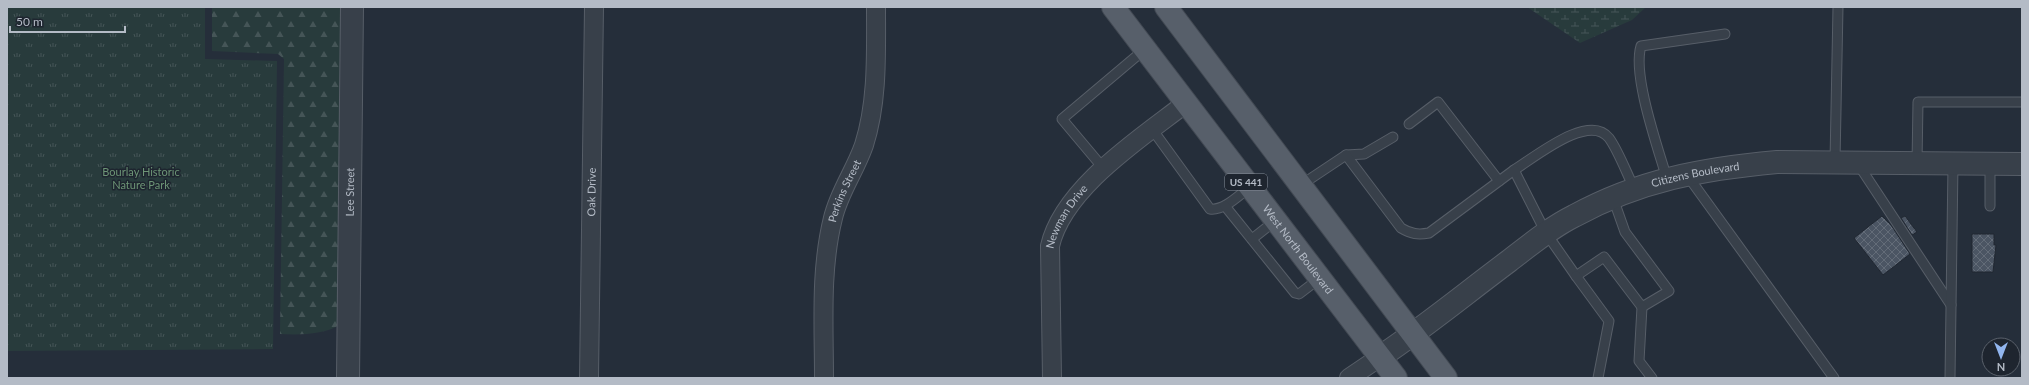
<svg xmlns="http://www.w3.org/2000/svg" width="2029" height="385" font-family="Lato,sans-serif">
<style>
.grass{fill:url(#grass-tufts)}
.forest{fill:url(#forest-firs)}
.wetland{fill:url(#wetland-marsh)}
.building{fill:url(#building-cross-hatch);stroke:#202731}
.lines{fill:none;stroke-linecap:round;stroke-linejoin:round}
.service-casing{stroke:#575e68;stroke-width:11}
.minor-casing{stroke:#575e68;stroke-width:20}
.tertiary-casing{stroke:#575e68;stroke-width:24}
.primary-casing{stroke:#424953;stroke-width:24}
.service{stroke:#38404a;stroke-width:9}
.minor{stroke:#38404a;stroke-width:18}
.tertiary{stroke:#38404a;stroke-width:22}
.primary{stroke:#575f6a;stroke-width:22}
.labels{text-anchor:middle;stroke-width:3;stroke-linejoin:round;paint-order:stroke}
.shield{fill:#1e252f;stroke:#878e99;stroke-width:1}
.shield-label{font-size:10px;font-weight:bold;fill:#b4bbc6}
.park-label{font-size:11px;fill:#6d9576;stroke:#1e252f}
.street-label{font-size:11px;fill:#b4bbc6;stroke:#1e252f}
</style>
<defs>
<pattern id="grass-tufts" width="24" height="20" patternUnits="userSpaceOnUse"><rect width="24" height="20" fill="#283b3c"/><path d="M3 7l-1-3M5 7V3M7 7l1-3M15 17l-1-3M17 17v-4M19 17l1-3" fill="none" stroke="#455557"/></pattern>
<pattern id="forest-firs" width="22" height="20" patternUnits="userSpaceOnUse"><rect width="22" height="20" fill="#283b3c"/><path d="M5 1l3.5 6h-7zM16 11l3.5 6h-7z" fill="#455557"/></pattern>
<pattern id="wetland-marsh" width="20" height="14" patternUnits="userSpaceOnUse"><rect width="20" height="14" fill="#283b3c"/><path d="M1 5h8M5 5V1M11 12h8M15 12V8" fill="none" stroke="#455557"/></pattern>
<pattern id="building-cross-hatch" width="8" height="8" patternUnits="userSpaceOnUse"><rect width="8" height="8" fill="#4b5563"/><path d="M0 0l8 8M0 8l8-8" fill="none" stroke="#636c78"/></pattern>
</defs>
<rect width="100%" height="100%" fill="#252e3a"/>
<!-- grass -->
<polygon class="grass" points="7,7 205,7 205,59 277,61 273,349 7,351"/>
<!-- forest -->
<path class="forest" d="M 212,7 L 340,7 L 344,16 L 341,324 C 325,335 299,335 280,334 L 284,59 L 278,54 L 212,51 Z"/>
<!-- wetland -->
<polygon class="wetland" points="1527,7 1646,7 1632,20 1580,43"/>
<!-- building -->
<g class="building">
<polygon points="1882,216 1891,225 1910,254 1883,275 1854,238"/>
<polygon points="1905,216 1917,232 1912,235 1901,218"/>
<polygon points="1972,234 1994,234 1994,245 1996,245 1993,272 1972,272"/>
</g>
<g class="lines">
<!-- service casing -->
<g class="service-casing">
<g id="service">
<polyline points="1409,124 1438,102 1499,181"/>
<path d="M 1152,129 L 1210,209 C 1224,211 1239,195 1250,187"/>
<polyline points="1346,155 1364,154 1393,137"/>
<polyline points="1835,161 1838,7"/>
<polyline points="1917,163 1918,102 2022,102"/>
<polyline points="1858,164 1951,305"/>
<polyline points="1104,169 1062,119 1145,49"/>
<path d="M 1514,170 C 1534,158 1589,112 1609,138 C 1618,150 1627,174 1634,188"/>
<polyline points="1687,175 1834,378"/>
<path d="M 1667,179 C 1658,148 1632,75 1641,46 L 1725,34"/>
<path d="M 1301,185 L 1346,155 L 1401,228 C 1411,234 1418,235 1429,233 L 1514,170 L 1546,233 L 1576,276 L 1604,257 L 1642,307 L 1669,291 L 1625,232 L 1613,198"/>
<polyline points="1225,206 1295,293 1299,294 1320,278"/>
<polyline points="1990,206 1990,164"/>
<polyline points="1252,239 1276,220"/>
<polyline points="1576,276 1609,321 1598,378"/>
<polyline points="1642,307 1639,361 1652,378"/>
<polyline points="1950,378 1953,164"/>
</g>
</g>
<!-- minor casing -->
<g class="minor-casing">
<g id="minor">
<path id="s1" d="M 589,378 L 594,7"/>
<path id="s2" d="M 824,378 C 824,325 820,270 833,218 C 839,192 855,171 864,145 C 878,101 876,53 876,7"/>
<path id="s3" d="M 1052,378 L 1050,246 C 1063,188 1141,138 1186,103"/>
<polyline points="1349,378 1380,357"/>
</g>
</g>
<!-- tertiary casing -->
<g class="tertiary-casing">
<g id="tertiary">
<path id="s4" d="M 1380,357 C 1425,327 1466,293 1509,261 C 1530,245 1550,228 1574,216 C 1640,180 1702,169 1777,162 L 2022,164"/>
<path id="s5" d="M 348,378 L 352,7"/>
</g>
</g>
<!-- primary casing -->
<g class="primary-casing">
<g id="primary">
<path id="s6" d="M 1113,7 L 1396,378"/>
<polyline points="1166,7 1446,378"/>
</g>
</g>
<!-- service -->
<use href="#service" class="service"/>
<!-- minor -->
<use href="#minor" class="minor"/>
<!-- tertiary -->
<use href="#tertiary" class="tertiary"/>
<!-- primary -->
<use href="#primary" class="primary"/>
</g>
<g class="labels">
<!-- shield labels -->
<rect class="shield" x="1225" y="174" width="42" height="16" rx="3"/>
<g class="shield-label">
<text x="1246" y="186">US 441</text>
</g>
<!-- park labels -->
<g class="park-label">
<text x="141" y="176">Bourlay Historic<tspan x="141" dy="13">Nature Park</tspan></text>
</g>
<!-- street labels -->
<g class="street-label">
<text dy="4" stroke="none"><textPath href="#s4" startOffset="369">Citizens Boulevard</textPath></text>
<text dy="4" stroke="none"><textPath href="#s5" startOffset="186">Lee Street</textPath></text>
<text dy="4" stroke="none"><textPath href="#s2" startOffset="190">Perkins Street</textPath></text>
<text dy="4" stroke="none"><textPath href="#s1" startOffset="186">Oak Drive</textPath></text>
<text dy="4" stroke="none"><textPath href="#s3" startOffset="166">Newman Drive</textPath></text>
<text dy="4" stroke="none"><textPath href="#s6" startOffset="305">West North Boulevard</textPath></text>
</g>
</g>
<!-- border -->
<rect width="2029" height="385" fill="none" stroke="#b4bbc6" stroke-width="16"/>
<!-- north arrow -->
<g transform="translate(2001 357) rotate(180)"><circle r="19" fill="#1e252f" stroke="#5a616b"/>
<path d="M0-3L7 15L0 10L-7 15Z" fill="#91b5ee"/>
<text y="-6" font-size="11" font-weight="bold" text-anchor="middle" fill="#b4bbc6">N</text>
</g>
<!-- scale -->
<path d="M10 26v6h115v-6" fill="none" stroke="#b4bbc6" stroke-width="2"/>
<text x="16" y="26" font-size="12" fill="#b4bbc6" stroke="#1e252f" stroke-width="3" paint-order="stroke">50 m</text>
</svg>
